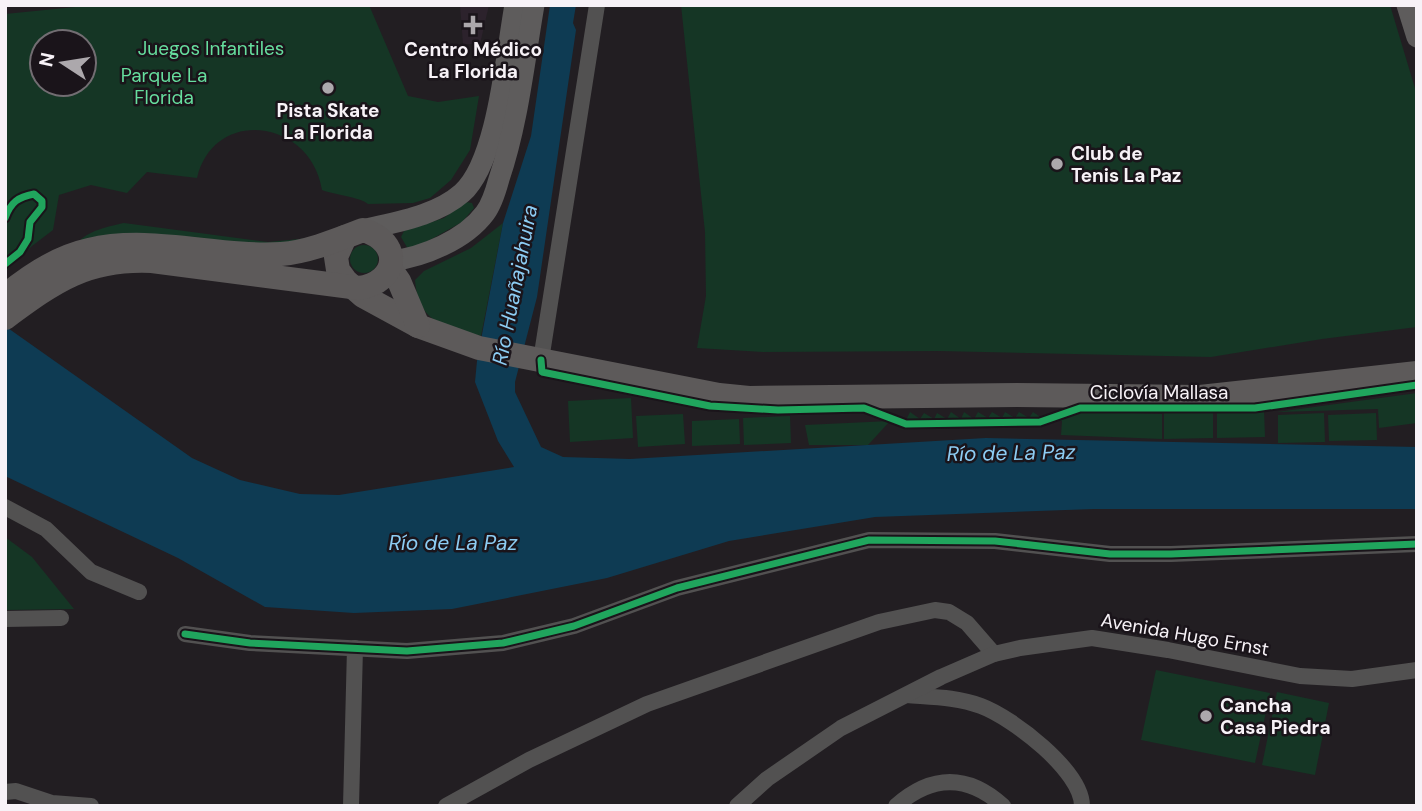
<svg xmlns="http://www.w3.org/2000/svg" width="1422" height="811" font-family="'DM Sans',sans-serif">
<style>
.built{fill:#2c222c}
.green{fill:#153625;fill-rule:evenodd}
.water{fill:#0e3b53}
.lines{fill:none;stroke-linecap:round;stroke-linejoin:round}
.minor{stroke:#525151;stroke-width:16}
.secondary{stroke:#5e5c5c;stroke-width:21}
.primary{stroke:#5d5a5a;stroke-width:24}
.cycleway-casing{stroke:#1a141a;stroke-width:11}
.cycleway{stroke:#20a55d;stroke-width:7}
.poi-dot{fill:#aca8ac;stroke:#1a141a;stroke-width:2.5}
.labels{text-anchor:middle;stroke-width:5;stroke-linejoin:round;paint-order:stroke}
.park-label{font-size:19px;fill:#66de9e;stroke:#1a141a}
.poi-label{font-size:19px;font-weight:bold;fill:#f7f2f7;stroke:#1a141a}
.street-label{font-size:19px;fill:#f7f2f7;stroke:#1a141a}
.water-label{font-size:21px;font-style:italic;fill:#8cccf3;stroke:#1a141a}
</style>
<rect width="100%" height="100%" fill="#221e22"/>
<!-- built -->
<polygon class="built" points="460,5 489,5 480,44 463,44"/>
<!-- green -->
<g class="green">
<path d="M 95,5 L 369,5 L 408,96 L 438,102 L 479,96 L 470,150 L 451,180 L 430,198 L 413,203 L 368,204 C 360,197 335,195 322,190 C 311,119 214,106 197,178 L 147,172 L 127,193 L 91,185 L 59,195 L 53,230 L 32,246 L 5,272 L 5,14 ZM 42,42 L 84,42 L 84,84 L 42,84 Z"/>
<polygon points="681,5 1390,5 1417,95 1417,327 1322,339 1211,357 939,351 763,352 697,348 706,296 705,232"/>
<polygon points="466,202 472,203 474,208 462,222 412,250 408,249 401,237 404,231 444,218"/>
<path d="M 124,223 L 268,242 L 310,238 L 295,243 L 78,243 C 86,231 110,226 124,223 Z"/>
<path d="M 503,223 L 481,336 C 445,327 418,323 415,280 L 424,271 L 471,248 Z"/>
<circle cx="364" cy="259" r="14"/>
<polygon points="1417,393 1417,423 1379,428 1378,409 1277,412"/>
<polygon points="631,398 633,438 570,442 568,401"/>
<polygon points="1264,410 1265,437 1217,438 1217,411"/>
<polygon points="1080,411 1162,414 1162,439 1061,435 1062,421 1057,420"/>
<polygon points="910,412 920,419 924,413 934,419 937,413 947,419 951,412 961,419 964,412 974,419 978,412 988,418 992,412 1002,418 1005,412 1015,418 1019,412 1029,418 1033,412 1042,418 906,420"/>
<polygon points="1213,412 1213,438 1164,439 1164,413"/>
<polygon points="1324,413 1325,442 1278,443 1278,415"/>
<polygon points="1376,413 1377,440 1329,441 1328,415"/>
<polygon points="683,414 685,444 638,447 636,416"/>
<polygon points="790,416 791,443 744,445 743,418"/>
<polygon points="739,419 740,444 692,446 692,421"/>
<polygon points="890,421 868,445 809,445 805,425"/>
<polygon points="5,537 32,557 74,609 5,610"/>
<polygon points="1156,670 1270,693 1255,763 1141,740"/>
<polygon points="1277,692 1329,703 1315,775 1262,765"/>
</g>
<!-- water -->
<polygon class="water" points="550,5 576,5 573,23 576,30 537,297 515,382 515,392 541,447 563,457 630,459 986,438 1417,447 1417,509 1094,509 875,517 729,541 607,578 452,609 354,613 265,607 178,558 5,476 5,326 192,458 240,480 300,494 339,495 514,467 498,441 475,382 477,361 503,223 531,136"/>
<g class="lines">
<!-- minor -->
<g class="minor">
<polyline points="541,360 597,5"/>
<polyline points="5,507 46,529 91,572 139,592"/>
<polyline points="5,619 61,618"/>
<polyline points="185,634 250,643 407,651 503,643 574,626 677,588 869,540 995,541 1110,554 1171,554 1417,544"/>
<path d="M 907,695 C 932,697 957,697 981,706 C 1013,718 1082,771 1082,806"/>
<polyline points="5,792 16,791 52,803 91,806"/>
<polyline points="351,806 355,648"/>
<polyline points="446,806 529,760 647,704 879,622 935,610 949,612 967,623 994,654"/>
<polyline points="737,806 767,779 841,728 941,677 994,654 1020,648 1092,638 1168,650 1300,676 1352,679 1417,670"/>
<path d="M 896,806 C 932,774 968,774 1003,806"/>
</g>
<!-- secondary -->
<g class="secondary">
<polyline points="1407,5 1417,37"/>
<path d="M 363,230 C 395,222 436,216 462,193 C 498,161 506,53 515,5"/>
<path d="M 391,261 C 423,257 465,240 485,213 C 492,204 496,190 499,179 C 518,123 524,63 534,5"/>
</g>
<!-- primary -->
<g class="primary">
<polyline points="345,237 336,257 338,270 346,281 363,296 418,326 479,348 719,395 749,398 1017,395 1200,397 1417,373"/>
<polyline points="390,268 399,281 418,326"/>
<path d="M 5,296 C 30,275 57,257 89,250 C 151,235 217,258 281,254 C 308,252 337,240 363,230 C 403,242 399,282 359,288 L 152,261 C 87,258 55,281 5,318"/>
</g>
<!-- cycleway casing -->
<g class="cycleway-casing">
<g id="cycleway">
<path d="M 5,218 C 11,202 18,197 34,194 L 42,201 L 42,207 L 30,222 L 28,239 L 20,252 L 5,264"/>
<polyline points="541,360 542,372 710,406 778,410 864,408 906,424 1040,422 1080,408 1255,408 1417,385"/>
<polyline points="185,634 250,643 407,651 503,643 574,626 677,588 869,540 995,541 1110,554 1171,554 1417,544"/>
</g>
</g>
<!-- cycleway -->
<use href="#cycleway" class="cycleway"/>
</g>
<!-- markers -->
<g class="poi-dot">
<path d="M469.5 14.5h7v7h7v7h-7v7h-7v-7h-7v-7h7z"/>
<circle cx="328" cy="88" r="7"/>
<circle cx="1057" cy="164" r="7"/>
<circle cx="1206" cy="716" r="7"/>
</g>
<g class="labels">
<!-- park labels -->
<g class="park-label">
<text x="211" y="55">Juegos Infantiles</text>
<text x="164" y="82">Parque La<tspan x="164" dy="22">Florida</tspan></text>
</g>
<!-- poi labels -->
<g class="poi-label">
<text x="473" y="56">Centro Médico<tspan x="473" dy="22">La Florida</tspan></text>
<text x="328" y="117">Pista Skate<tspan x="328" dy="22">La Florida</tspan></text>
<text x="1071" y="160" text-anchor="start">Club de<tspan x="1071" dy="22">Tenis La Paz</tspan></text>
<text x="1220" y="712" text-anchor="start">Cancha<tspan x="1220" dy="22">Casa Piedra</tspan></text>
</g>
<!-- street labels -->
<g class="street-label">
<text x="1159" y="399">Ciclovía Mallasa</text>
<text transform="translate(1185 634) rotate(10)" y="7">Avenida Hugo Ernst</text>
</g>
<!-- water labels -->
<g class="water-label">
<text transform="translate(515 285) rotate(-79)" y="7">Río Huañajahuira</text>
<text transform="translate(1011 453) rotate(-1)" y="7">Río de La Paz</text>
<text x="453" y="550">Río de La Paz</text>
</g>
</g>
<!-- border -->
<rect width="1422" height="811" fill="none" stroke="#f7f2f7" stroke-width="14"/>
<!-- north arrow -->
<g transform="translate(63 63) rotate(282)"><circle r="33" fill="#1a141a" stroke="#726d72" stroke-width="2"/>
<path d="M0-5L12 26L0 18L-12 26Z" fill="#aca8ac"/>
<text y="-10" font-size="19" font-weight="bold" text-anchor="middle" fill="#f7f2f7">N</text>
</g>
</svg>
